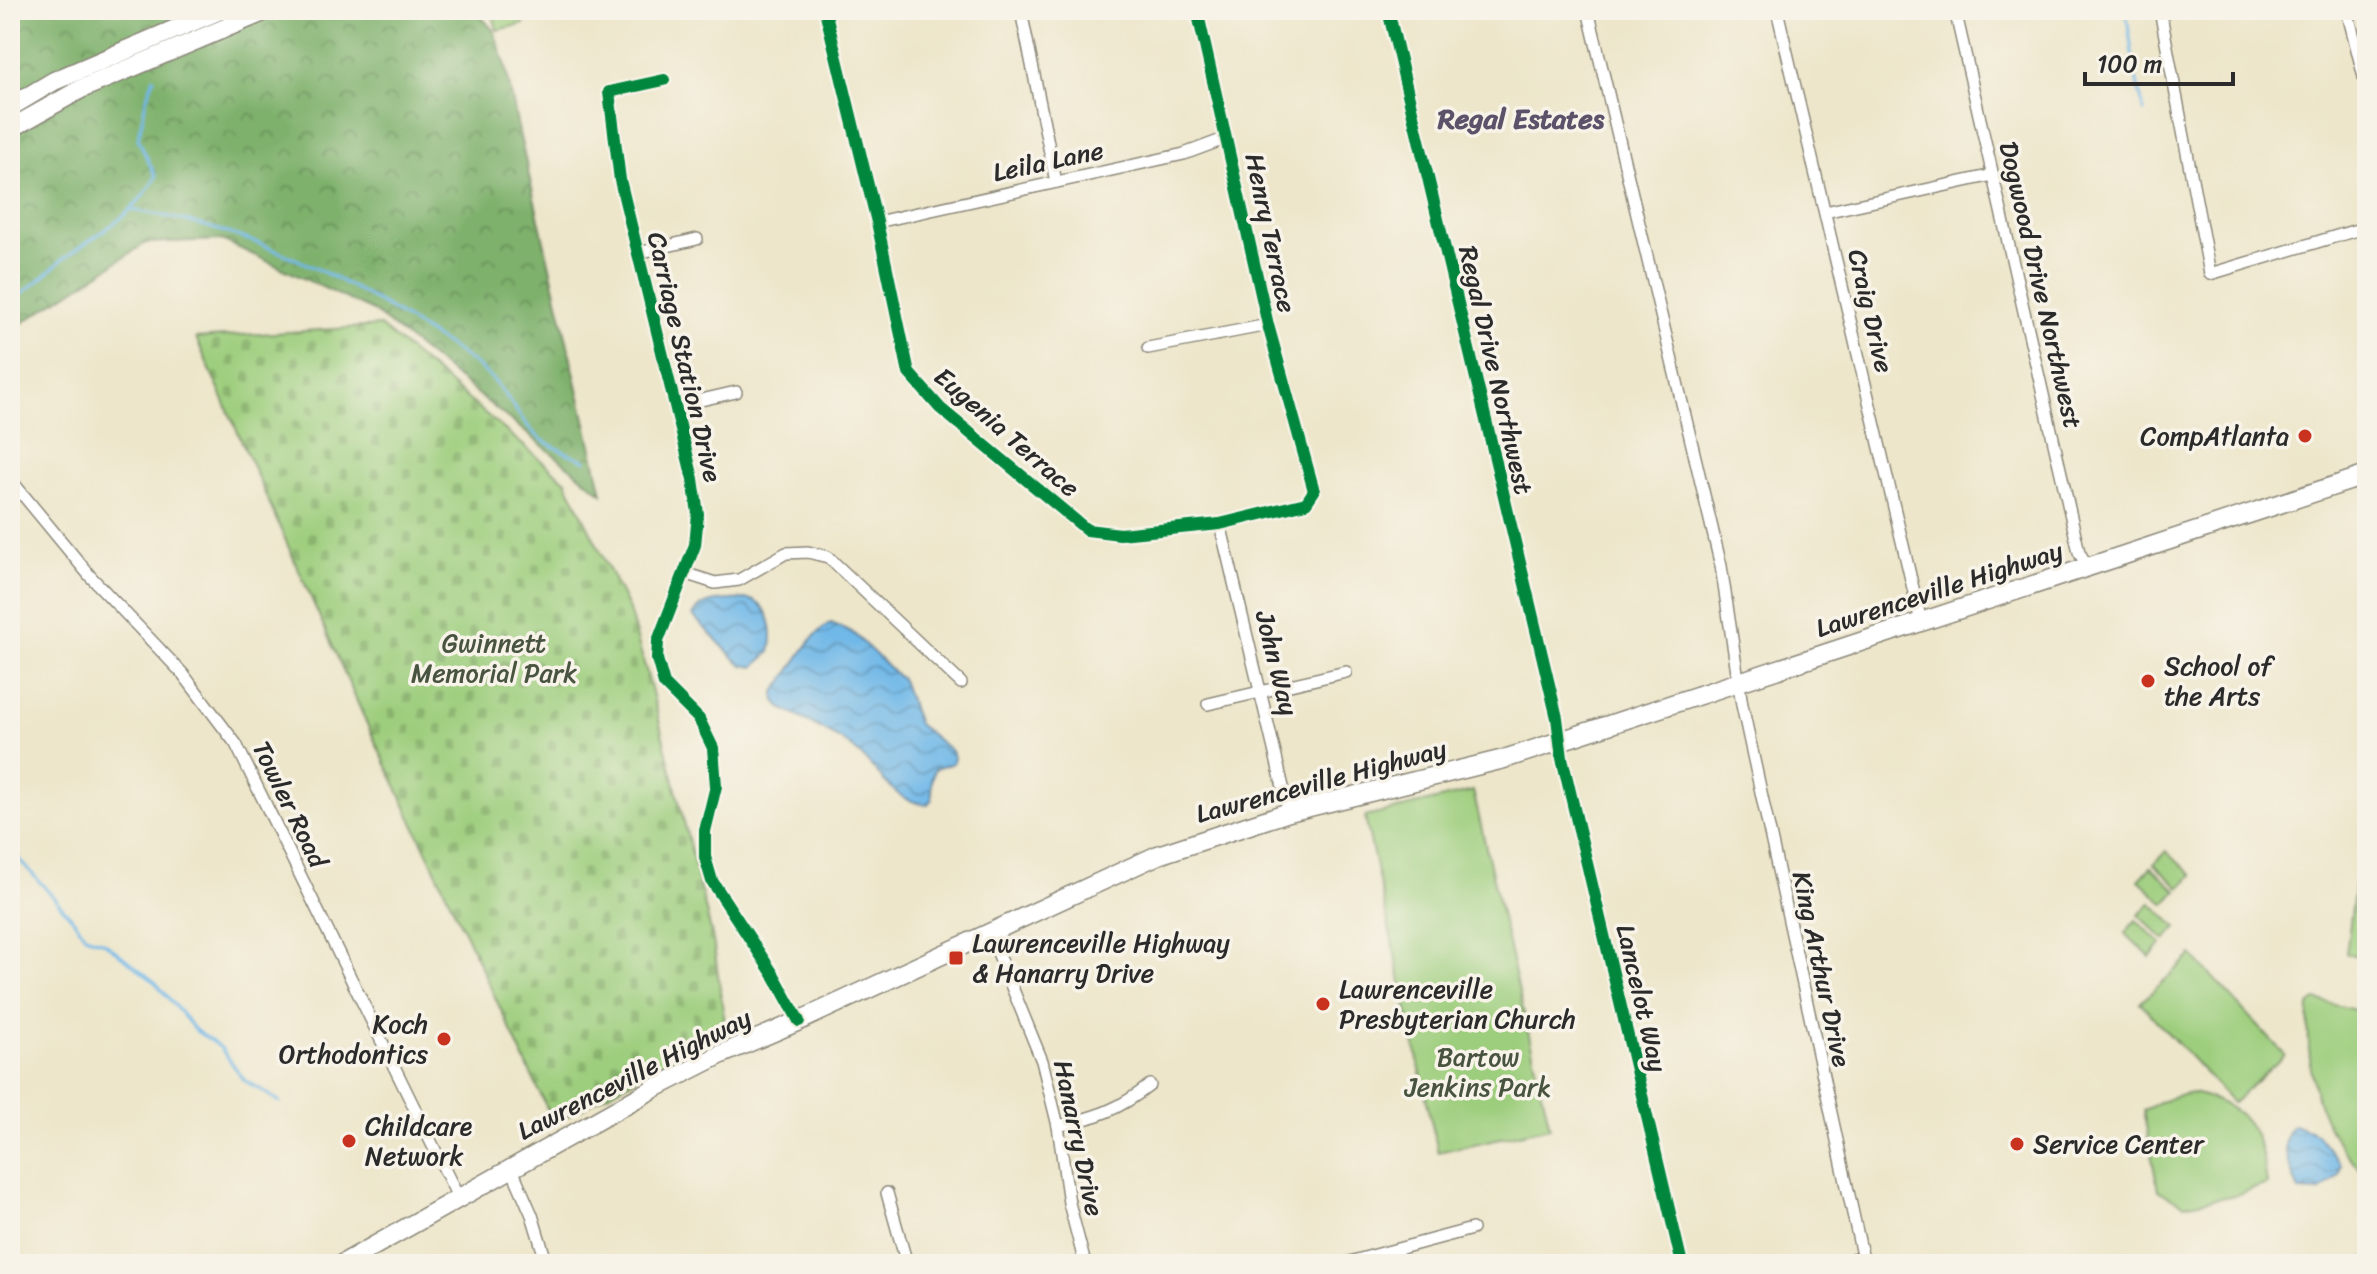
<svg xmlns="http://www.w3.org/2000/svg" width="2377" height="1274" font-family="Sriracha,sans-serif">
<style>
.forest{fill:url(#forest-crowns);stroke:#546e4c;stroke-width:2}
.cemetery{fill:url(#cemetery-stones);stroke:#647c54;stroke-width:2}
.park{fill:#9dce7d;stroke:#647c54;stroke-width:2}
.water{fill:url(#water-waves);stroke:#4e728a;stroke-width:2}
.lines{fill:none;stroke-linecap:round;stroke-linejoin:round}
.stream{stroke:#70b8e8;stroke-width:3}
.minor-casing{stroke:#8c887a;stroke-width:14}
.primary-casing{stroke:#8c887a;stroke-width:21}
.minor{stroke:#fff;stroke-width:11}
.primary{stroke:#fff;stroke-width:18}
.rail{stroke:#2b2b2b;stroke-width:3;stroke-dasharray:12 6;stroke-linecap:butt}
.cycleway-casing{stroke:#f7f3e8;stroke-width:17}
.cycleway{stroke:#00873e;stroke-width:12}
.poi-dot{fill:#c8321e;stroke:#f7f3e8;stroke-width:3}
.labels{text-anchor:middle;stroke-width:7;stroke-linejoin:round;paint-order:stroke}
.street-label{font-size:26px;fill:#2b2b2b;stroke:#f7f3e8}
.poi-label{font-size:26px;fill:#2b2b2b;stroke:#f7f3e8;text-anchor:start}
.park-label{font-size:26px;fill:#485440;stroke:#f7f3e8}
.neighbourhood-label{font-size:28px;font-weight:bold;fill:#5c526a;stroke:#f7f3e8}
</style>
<defs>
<pattern id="forest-crowns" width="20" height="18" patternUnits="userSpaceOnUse" patternTransform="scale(2)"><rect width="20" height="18" fill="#7eb16c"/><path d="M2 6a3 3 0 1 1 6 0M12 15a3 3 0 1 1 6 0" fill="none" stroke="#679059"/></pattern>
<pattern id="cemetery-stones" width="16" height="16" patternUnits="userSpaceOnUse" patternTransform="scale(2)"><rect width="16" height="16" fill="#9dce7d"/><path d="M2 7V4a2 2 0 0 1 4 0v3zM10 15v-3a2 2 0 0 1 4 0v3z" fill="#87b16c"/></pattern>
<pattern id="water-waves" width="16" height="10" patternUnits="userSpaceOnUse" patternTransform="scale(2)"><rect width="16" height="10" fill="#70b8e8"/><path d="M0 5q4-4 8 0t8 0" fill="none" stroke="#5c96bc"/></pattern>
</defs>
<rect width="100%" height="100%" fill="#f7f3e8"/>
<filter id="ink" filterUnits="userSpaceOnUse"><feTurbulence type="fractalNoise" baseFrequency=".0125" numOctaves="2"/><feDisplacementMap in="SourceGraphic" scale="16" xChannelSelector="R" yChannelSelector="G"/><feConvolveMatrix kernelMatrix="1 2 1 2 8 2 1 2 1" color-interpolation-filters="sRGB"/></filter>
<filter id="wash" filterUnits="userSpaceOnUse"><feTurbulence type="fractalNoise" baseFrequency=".006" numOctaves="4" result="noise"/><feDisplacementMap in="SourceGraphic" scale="32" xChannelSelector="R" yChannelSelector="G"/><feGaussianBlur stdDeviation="1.8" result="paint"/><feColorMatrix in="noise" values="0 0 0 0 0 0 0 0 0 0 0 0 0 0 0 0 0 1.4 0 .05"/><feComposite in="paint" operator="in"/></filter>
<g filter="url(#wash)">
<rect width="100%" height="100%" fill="#ede6ca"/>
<!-- forest -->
<polygon class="forest" points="10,10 475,10 494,31 505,63 518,128 602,493 373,311 222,240 146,243 10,331"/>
<!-- cemetery -->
<polygon class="cemetery" points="380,326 566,481 629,610 652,692 713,940 726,1030 554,1123 367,724 196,338"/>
<!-- park -->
<g class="park">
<polygon points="492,10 520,10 524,24 497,30"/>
<polygon points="1473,791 1550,1127 1438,1152 1365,817"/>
<polygon points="2166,851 2192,875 2180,888 2154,864"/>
<polygon points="2151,867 2177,891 2165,904 2139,880"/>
<polygon points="2355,883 2367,884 2367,957 2346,954"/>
<polygon points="2151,903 2177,927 2165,940 2139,915"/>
<polygon points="2136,920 2162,944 2150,957 2125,933"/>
<polygon points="2192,955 2285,1055 2233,1103 2140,1003"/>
<path d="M 2315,1000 L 2367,1013 L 2367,1175 C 2314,1129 2306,1071 2309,1005 Z"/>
<path d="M 2193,1093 C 2249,1107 2260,1130 2267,1184 L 2236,1195 L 2184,1205 L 2158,1190 L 2143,1110 L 2175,1096 Z"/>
</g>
<!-- water -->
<g class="water">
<path d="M 746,599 C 771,602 775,632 770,652 L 754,667 L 743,665 L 735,659 L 693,616 C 701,597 728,601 746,599 Z"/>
<path d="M 831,623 L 852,632 L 902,680 L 918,724 L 950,750 L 954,757 L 953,763 L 935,769 L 932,778 L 932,800 L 928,804 C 889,803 878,765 849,745 C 828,731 804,719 781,708 L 775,701 L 775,692 C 789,675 812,630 831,623 Z"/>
<path d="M 2294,1125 L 2317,1134 L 2341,1164 L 2339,1175 L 2320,1192 L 2299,1191 C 2292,1172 2275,1139 2294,1125 Z"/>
</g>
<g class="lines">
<!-- stream -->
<g class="stream">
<polyline points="2126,10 2135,74 2144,111"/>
<path d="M 131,210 C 238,226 332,270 422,329 C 445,344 472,359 492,379 C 507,394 518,416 533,432 C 546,446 569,453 586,461"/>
<path d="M 10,305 C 20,293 31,287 43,277 C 50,272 55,265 62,260 C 100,230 129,222 156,177 L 138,139 L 146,100 L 154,78"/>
<polyline points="10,849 73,919 85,936 104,942 156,983 195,1030 221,1048 244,1080 280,1102"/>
<polyline points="2356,1264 2367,1257"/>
</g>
</g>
</g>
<g filter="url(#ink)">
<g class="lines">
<!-- minor casing -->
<g class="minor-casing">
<g id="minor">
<polyline points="825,10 877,222 909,373 940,408 1087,530 1120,534 1220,524 1306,503 1314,491 1268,325 1197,10"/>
<polyline points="1388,10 1557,718 1562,758 1682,1264"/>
<polyline points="1588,10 1721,566 1742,705 1864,1264"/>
<polyline points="1777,10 1921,622"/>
<polyline points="1955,10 2079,552 2088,568"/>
<polyline points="2160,10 2210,274 2367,227"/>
<polyline points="2347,10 2367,89"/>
<polyline points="1022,16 1056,182"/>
<polyline points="664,80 609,92 620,180 693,479 698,514 695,545 658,641 657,659 664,684 699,719 713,748 716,786 705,831 705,857 712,881 775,977 799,1021"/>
<polyline points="1825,212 1993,175"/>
<polyline points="877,222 1184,154 1227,138"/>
<polyline points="638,253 697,239"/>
<polyline points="1148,348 1268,325"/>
<polyline points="675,406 736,392"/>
<polyline points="10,479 90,576 183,674 236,744 458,1197"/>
<polyline points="1220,524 1289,812"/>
<polyline points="684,573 715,583 739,580 786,553 808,552 828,557 961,683"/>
<polyline points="1208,704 1346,672"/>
<polyline points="990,933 1042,1061 1058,1126 1069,1203 1085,1264"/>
<path d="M 1058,1126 C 1098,1116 1117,1111 1150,1085"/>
<polyline points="511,1167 532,1215 547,1264"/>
<polyline points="887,1193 907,1264"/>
<polyline points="1342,1264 1472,1229"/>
<polyline points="1835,1264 1862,1257"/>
</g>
</g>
<!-- primary casing -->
<g class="primary-casing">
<g id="primary">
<polyline points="10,107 54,81 220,10"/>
<polyline points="10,129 81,89 268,10"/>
<polyline points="342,1264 653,1089 722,1054 799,1021 1158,855 1289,812 1504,759 1560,741 2367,475"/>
</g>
</g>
<!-- minor -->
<use href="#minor" class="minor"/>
<!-- primary -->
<use href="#primary" class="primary"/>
<!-- rail -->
<polyline class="rail" points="10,27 27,10"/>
<!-- cycleway casing -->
<g class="cycleway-casing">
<g id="cycleway">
<polyline points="825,10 877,222 909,373 940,408 1087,530 1120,534 1220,524 1306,503 1314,491 1268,325 1197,10"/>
<polyline points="1388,10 1557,718 1562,758 1682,1264"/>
<polyline points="664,80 609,92 620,180 693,479 698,514 695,545 658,641 657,659 664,684 699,719 713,748 716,786 705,831 705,857 712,881 775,977 799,1021"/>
</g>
</g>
<!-- cycleway -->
<use href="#cycleway" class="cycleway"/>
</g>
</g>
<!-- markers -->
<g class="poi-dot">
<circle cx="2305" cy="436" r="8"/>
<circle cx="2148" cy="681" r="8"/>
<rect x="948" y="950" width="16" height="16" rx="4"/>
<circle cx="1323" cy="1004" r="8"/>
<circle cx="444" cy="1039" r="8"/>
<circle cx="349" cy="1141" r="8"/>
<circle cx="2017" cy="1144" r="8"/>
</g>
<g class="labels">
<!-- street labels -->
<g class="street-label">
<text transform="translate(1048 161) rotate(-12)" y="9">Leila Lane</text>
<text transform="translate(1271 233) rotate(78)" y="9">Henry Terrace</text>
<text transform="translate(2041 285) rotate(77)" y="9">Dogwood Drive Northwest</text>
<text transform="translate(1871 311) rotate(77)" y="9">Craig Drive</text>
<text transform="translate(685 357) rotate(77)" y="9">Carriage Station Drive</text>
<text transform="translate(1496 370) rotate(77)" y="9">Regal Drive Northwest</text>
<text transform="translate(1007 432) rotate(41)" y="9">Eugenia Terrace</text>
<text transform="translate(1939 589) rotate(-18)" y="9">Lawrenceville Highway</text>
<text transform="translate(1277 663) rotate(76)" y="9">John Way</text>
<text transform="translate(1321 781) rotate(-15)" y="9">Lawrenceville Highway</text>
<text transform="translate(290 804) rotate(64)" y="9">Towler Road</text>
<text transform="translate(1822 969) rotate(78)" y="9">King Arthur Drive</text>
<text transform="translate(1642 998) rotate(77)" y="9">Lancelot Way</text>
<text transform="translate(634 1074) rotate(-27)" y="9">Lawrenceville Highway</text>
<text transform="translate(1079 1138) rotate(78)" y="9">Hanarry Drive</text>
</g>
<!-- poi labels -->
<g class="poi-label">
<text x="2289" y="445" text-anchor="end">CompAtlanta</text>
<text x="2164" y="675">School of<tspan x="2164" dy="30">the Arts</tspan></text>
<text x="972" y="952">Lawrenceville Highway<tspan x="972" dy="30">&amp; Hanarry Drive</tspan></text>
<text x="1339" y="998">Lawrenceville<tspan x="1339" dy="30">Presbyterian Church</tspan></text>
<text x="428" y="1033" text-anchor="end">Koch<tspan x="428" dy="30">Orthodontics</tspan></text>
<text x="365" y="1135">Childcare<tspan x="365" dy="30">Network</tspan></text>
<text x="2033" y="1153">Service Center</text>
</g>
<!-- park labels -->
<g class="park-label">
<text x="494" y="652">Gwinnett<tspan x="494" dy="30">Memorial Park</tspan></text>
<text x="1478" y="1066">Bartow<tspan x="1478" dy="30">Jenkins Park</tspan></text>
</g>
<!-- neighbourhood labels -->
<g class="neighbourhood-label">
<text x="1521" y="128">Regal Estates</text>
</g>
</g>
<!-- margin -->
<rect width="2377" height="1274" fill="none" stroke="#f7f3e8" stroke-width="40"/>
<!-- scale -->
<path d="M2085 72v12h148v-12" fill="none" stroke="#2b2b2b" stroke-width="4"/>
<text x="2097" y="72" font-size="24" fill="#2b2b2b" stroke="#f7f3e8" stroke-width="6" paint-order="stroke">100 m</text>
</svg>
